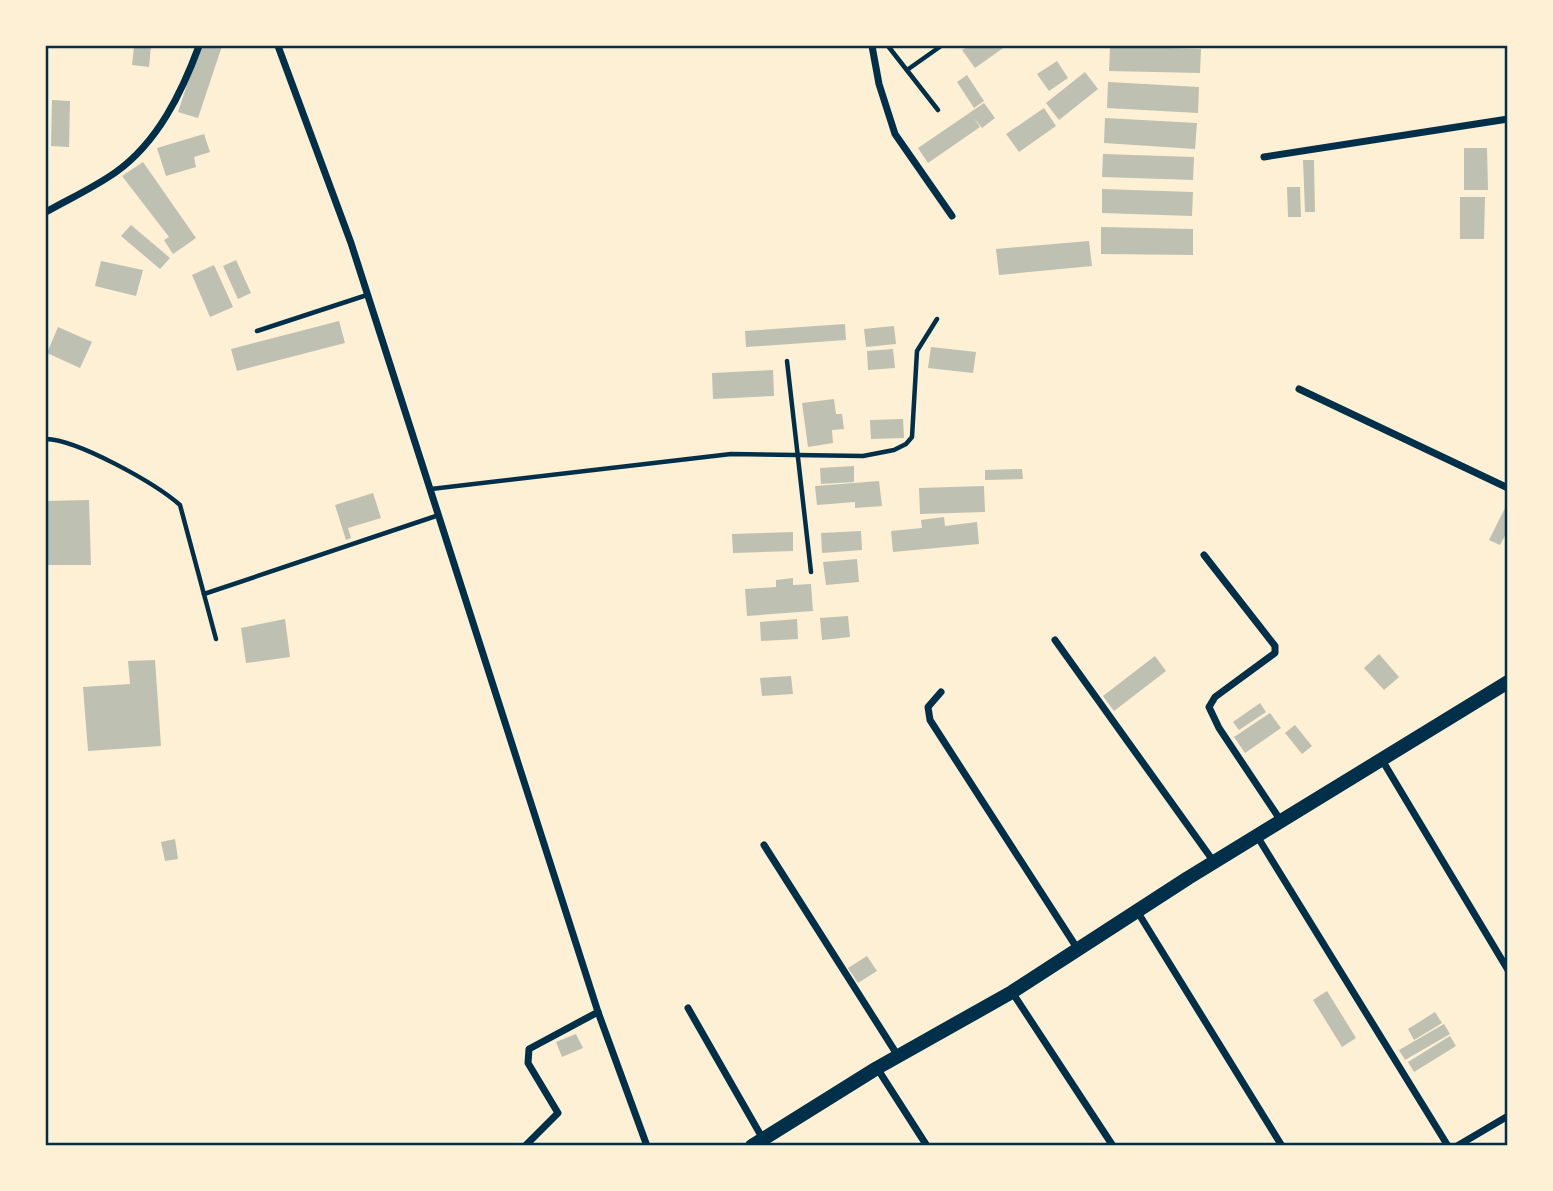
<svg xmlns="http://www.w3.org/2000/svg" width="1553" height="1191" font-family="Roboto,sans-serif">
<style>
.building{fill:#bec0b2}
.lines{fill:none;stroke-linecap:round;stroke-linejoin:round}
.service{stroke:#003049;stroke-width:4.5}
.minor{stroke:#003049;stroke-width:7}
.secondary{stroke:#003049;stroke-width:14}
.neatline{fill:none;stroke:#003049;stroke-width:2.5}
</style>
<rect width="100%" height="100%" fill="#fdf0d5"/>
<!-- building -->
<g class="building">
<polygon points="134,46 151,46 149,67 132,65"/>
<polygon points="200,46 222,46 198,118 178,112"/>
<polygon points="969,46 1006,46 975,68 962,50"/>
<polygon points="1110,46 1201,49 1200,73 1109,71"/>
<polygon points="1057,61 1068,78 1049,91 1037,74"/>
<polygon points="1085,72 1098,89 1059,120 1046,103"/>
<polygon points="967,75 984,101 974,108 957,82"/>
<polygon points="1108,82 1199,87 1198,113 1107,108"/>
<polygon points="52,100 70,101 69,147 51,146"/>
<polygon points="984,103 995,118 982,128 974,118 980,127 928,163 918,148"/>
<polygon points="1044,108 1056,126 1019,152 1006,134"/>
<polygon points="1105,118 1197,123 1195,149 1104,143"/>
<polygon points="204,134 210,152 194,157 196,167 166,176 157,148"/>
<polygon points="1464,148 1487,148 1488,190 1464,190"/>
<polygon points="1103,154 1194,157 1193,180 1102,177"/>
<polygon points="1303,160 1314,160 1315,212 1305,212"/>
<polygon points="143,162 196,238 173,254 164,240 169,237 122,176"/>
<polygon points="1287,187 1300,187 1301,217 1288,217"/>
<polygon points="1102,189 1193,192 1192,216 1102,213"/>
<polygon points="1460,197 1485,197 1484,239 1460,239"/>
<polygon points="131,225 170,258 160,269 121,236"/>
<polygon points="1101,227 1193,229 1193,255 1101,254"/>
<polygon points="1089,241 1092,266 999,275 996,249"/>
<polygon points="236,260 251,293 238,299 223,266"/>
<polygon points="101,261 143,270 136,296 95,286"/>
<polygon points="214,265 233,307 210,317 192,275"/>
<polygon points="339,321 345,343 237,371 231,349"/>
<polygon points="845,324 846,340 746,347 745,331"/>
<polygon points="894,326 896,344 866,347 864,329"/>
<polygon points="58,327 92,342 80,368 47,353"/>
<polygon points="931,347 976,352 973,373 928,368"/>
<polygon points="893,349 895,368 868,370 867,351"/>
<polygon points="773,370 774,396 713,399 712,373"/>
<polygon points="834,399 836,414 842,414 844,429 832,430 833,443 808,447 802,403"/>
<polygon points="903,419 904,438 871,439 870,420"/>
<polygon points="854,466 854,482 821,484 820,468"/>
<polygon points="1022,469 1023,479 985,480 985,470"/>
<polygon points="879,481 882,506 855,508 855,502 817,505 815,486"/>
<polygon points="984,486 985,512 920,514 919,488"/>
<polygon points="373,493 381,518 348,528 351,538 346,540 335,505"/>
<polygon points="89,500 91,565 46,565 46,501"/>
<polygon points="1508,502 1508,530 1500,545 1489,540"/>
<polygon points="944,517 945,526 977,522 979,544 893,552 891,531 922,528 921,520"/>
<polygon points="861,531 862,550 822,553 821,533"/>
<polygon points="793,532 793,551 733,553 732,534"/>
<polygon points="857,559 859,582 826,585 823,562"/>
<polygon points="793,578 793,585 811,584 813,611 747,616 745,589 776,587 776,580"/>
<polygon points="848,616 850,637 822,640 820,618"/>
<polygon points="285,619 290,657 246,663 241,628"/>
<polygon points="797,619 798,639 761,641 760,622"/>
<polygon points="1379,654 1399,677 1384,690 1364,668"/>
<polygon points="1155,656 1166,671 1114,711 1103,696"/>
<polygon points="155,660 161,746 88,751 83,687 130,684 128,661"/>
<polygon points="791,676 793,694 762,696 760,678"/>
<polygon points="1260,703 1266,712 1239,730 1233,722"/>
<polygon points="1270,713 1281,728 1245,753 1234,737"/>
<polygon points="1295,725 1312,746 1302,754 1285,733"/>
<polygon points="175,839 178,859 165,861 161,842"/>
<polygon points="867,956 877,971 858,983 848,968"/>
<polygon points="1327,991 1356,1038 1342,1047 1313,1000"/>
<polygon points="1435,1012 1442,1023 1414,1040 1408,1029"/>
<polygon points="1444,1024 1450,1034 1405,1060 1399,1050"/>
<polygon points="576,1034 583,1048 562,1057 556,1042"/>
<polygon points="1450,1036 1456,1046 1414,1072 1408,1062"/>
</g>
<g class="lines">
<!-- service -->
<g class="service">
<polyline points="888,46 938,110"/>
<polyline points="907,70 941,46"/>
<polyline points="257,331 367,295"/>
<polyline points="787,361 811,572"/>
<path d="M 46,439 C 78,440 155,483 180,505 L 216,639"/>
<polyline points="431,489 731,454 863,456 894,450 906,444 912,437 917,351 937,319"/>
<polyline points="204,594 439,515"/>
</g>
<!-- minor -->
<g class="minor">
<polyline points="278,46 351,243 598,1012 647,1146"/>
<polyline points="872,46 879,84 895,134 952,216"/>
<polyline points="1264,157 1508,119"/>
<path d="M 46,212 C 69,199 95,187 116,172 C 158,142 182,92 199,46"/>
<polyline points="1299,389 1508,488"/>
<polyline points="1204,555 1275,646 1275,653 1215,697 1209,707 1219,728 1281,821"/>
<polyline points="1055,640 1214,862"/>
<polyline points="941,692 928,707 930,720 1077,948"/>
<polyline points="1382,760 1508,970"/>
<polyline points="1257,836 1448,1146"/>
<polyline points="764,845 898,1056"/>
<polyline points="1137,911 1282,1146"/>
<polyline points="1012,992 1113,1146"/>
<polyline points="688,1008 767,1146"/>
<polyline points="877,1068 927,1146"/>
<polyline points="525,1146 558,1113 528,1063 529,1049 598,1012"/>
<polyline points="1457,1146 1508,1116"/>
</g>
<!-- secondary -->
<polyline class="secondary" points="752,1146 877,1068 1012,992 1188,878 1508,682"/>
</g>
<!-- border -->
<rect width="1553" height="1191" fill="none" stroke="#fdf0d5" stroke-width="94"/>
<rect x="47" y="47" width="1459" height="1097" class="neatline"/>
</svg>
